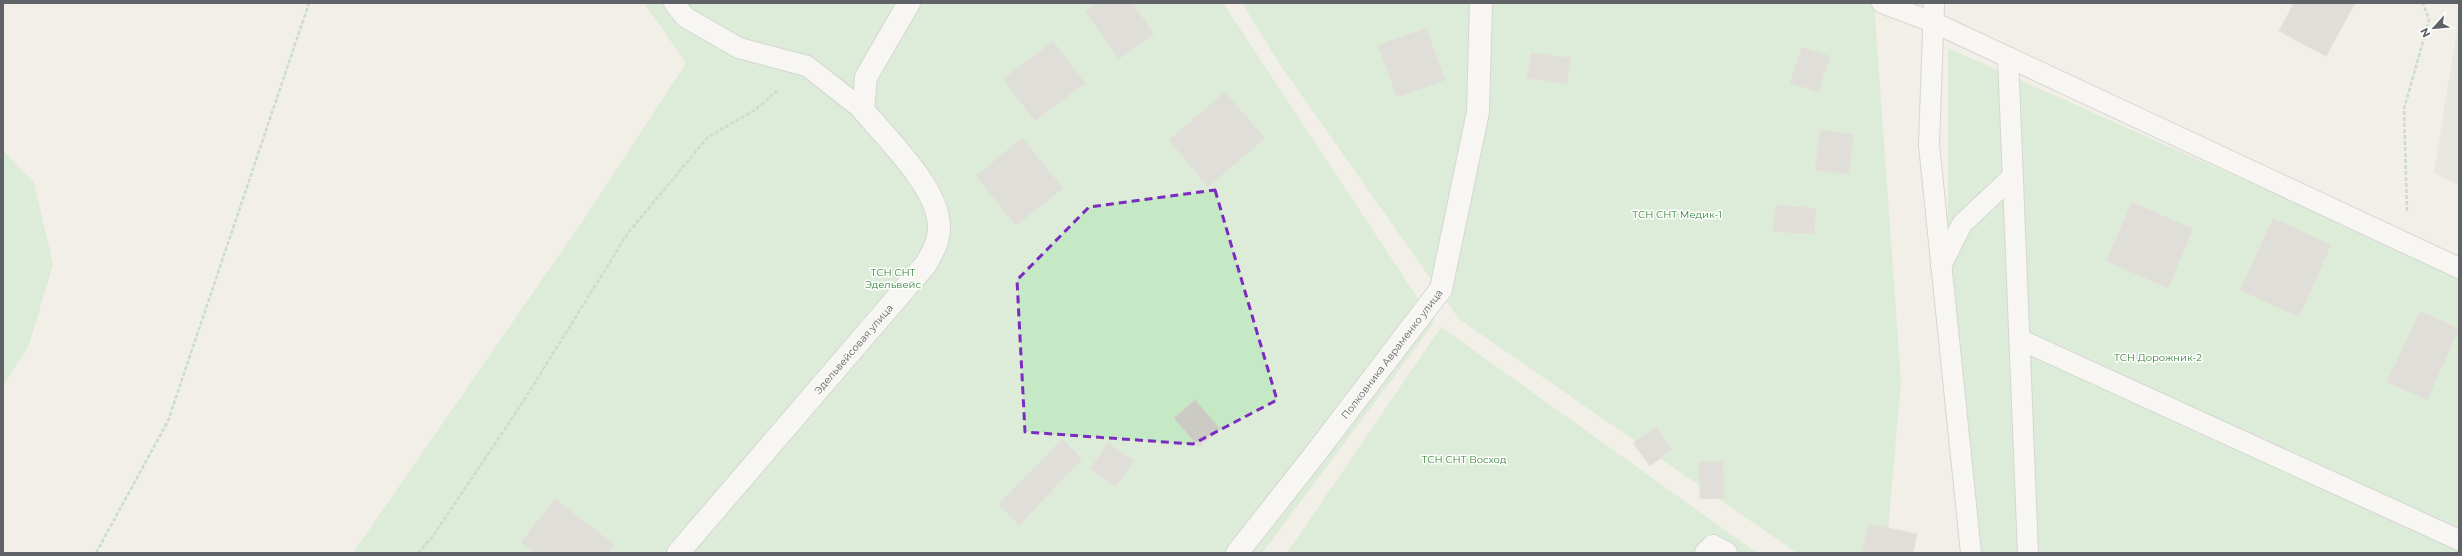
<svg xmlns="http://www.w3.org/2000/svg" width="2462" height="556" font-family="Montserrat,sans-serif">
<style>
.industrial{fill:#e0deda}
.green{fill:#c5e8c5}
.building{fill:#cccac5;stroke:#d6d1c6}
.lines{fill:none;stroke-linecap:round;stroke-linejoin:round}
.lane-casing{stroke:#b5b8bc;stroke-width:22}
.street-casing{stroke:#b5b8bc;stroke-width:24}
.path{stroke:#9cc7a9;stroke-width:2.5;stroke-dasharray:4 2;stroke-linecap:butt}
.lane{stroke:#fff;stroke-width:20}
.street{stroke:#fff;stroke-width:22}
.marked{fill:none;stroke:#7b2cbf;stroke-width:3;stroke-dasharray:8 5;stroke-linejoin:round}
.labels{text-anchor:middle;stroke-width:3;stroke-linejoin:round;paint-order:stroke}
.park-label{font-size:10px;fill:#348238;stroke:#fff}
.street-label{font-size:10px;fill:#5f6368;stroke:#fff}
</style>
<rect width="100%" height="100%" fill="#f1efe8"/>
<!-- industrial -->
<polygon class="industrial" points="2459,17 2459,185 2434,173"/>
<!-- green -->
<g class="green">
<polygon points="644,3 1223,3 1434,323 1262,553 353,553 586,216 686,63"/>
<polygon points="1242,3 1874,3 1901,382 1886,553 1797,553 1459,319 1281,66"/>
<polygon points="1948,48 2459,276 2459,553 1975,553 1963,386 1948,232"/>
<polygon points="3,150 34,183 53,264 29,345 3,386"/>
<polygon points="1441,327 1757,553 1287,553"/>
</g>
<!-- building -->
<g class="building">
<polygon points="1096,3 1132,3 1154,34 1119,59 1085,11"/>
<polygon points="2294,3 2355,3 2326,56 2279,31"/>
<polygon points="1426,28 1445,80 1397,97 1378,45"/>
<polygon points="1053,41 1085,83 1035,121 1003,79"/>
<polygon points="1802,47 1830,56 1818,92 1790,83"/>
<polygon points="1531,53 1571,58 1567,84 1527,78"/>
<polygon points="1225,92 1265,138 1208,187 1169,140"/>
<polygon points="1820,130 1853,134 1849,174 1815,170"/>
<polygon points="1022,138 1063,188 1016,226 976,176"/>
<polygon points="2132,202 2193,229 2168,288 2106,261"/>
<polygon points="1775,205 1816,208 1814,234 1773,232"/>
<polygon points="2273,218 2331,245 2299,317 2240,290"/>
<polygon points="2420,311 2459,329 2427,400 2387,382"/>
<polygon points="1195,400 1220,429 1199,447 1174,418"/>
<polygon points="1656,427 1672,449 1650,466 1633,443"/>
<polygon points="1062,439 1082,459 1019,525 998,505"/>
<polygon points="1108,443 1134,461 1115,487 1090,469"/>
<polygon points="1699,462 1723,462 1724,498 1700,499"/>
<polygon points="555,499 615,545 608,553 535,553 521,542"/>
<polygon points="1868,524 1917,534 1913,553 1862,553"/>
</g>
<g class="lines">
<!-- lane casing -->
<g class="lane-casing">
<g id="lane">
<polyline points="674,3 685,17 739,48 807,66 863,110"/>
<polyline points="1882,3 1935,23 2459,268"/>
<polyline points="1934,3 1929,145 1971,553"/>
<polyline points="2008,57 2028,553"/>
<polyline points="1941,266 1962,224 2013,176"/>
<polyline points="2021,340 2459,540"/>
</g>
</g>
<!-- street casing -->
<g class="street-casing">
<g id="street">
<path id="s1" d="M 678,553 L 926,264 C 933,252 939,241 939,227 C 939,188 887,139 863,110 L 866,77 L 909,3"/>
<path id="s2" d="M 1237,553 L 1312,458 L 1441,289 L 1478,112 L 1481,3"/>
<polyline points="1706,553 1713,546 1726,553"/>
</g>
</g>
<!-- path -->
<g class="path">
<polyline points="2407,211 2404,109 2429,20 2423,3"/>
<polyline points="96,553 168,421 309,3"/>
<polyline points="418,553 433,536 519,408 628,233 708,137 755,110 779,89"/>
</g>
<!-- lane -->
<use href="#lane" class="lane"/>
<!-- street -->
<use href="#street" class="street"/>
</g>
<!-- marked area -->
<path d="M0 0H2462V556H0ZM 1215,190 L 1277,400 L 1193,444 L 1025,432 L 1017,280 L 1089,207 Z" fill="#f1efe8" fill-opacity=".55" fill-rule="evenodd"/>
<path class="marked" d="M 1215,190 L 1277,400 L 1193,444 L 1025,432 L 1017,280 L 1089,207 Z"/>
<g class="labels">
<!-- park labels -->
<g class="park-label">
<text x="1677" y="218">ТСН СНТ Медик-1</text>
<text x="893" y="276">ТСН СНТ<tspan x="893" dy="12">Эдельвейс</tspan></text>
<text x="2158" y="361">ТСН Дорожник-2</text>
<text x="1464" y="463">ТСН СНТ Восход</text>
</g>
<!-- street labels -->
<g class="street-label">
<text dy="4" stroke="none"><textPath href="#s1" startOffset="269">Эдельвейсовая улица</textPath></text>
<text dy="4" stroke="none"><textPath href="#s2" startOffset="252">Полковника Авраменко улица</textPath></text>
</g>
</g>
<!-- border -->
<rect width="2462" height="556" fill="none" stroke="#5f6368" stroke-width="8"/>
<!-- north arrow -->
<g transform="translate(2434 28) rotate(243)" stroke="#ffffff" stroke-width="3" paint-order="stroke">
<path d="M0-3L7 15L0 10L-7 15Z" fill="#5f6368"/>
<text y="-6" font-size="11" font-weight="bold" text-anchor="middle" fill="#5f6368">N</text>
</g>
</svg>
